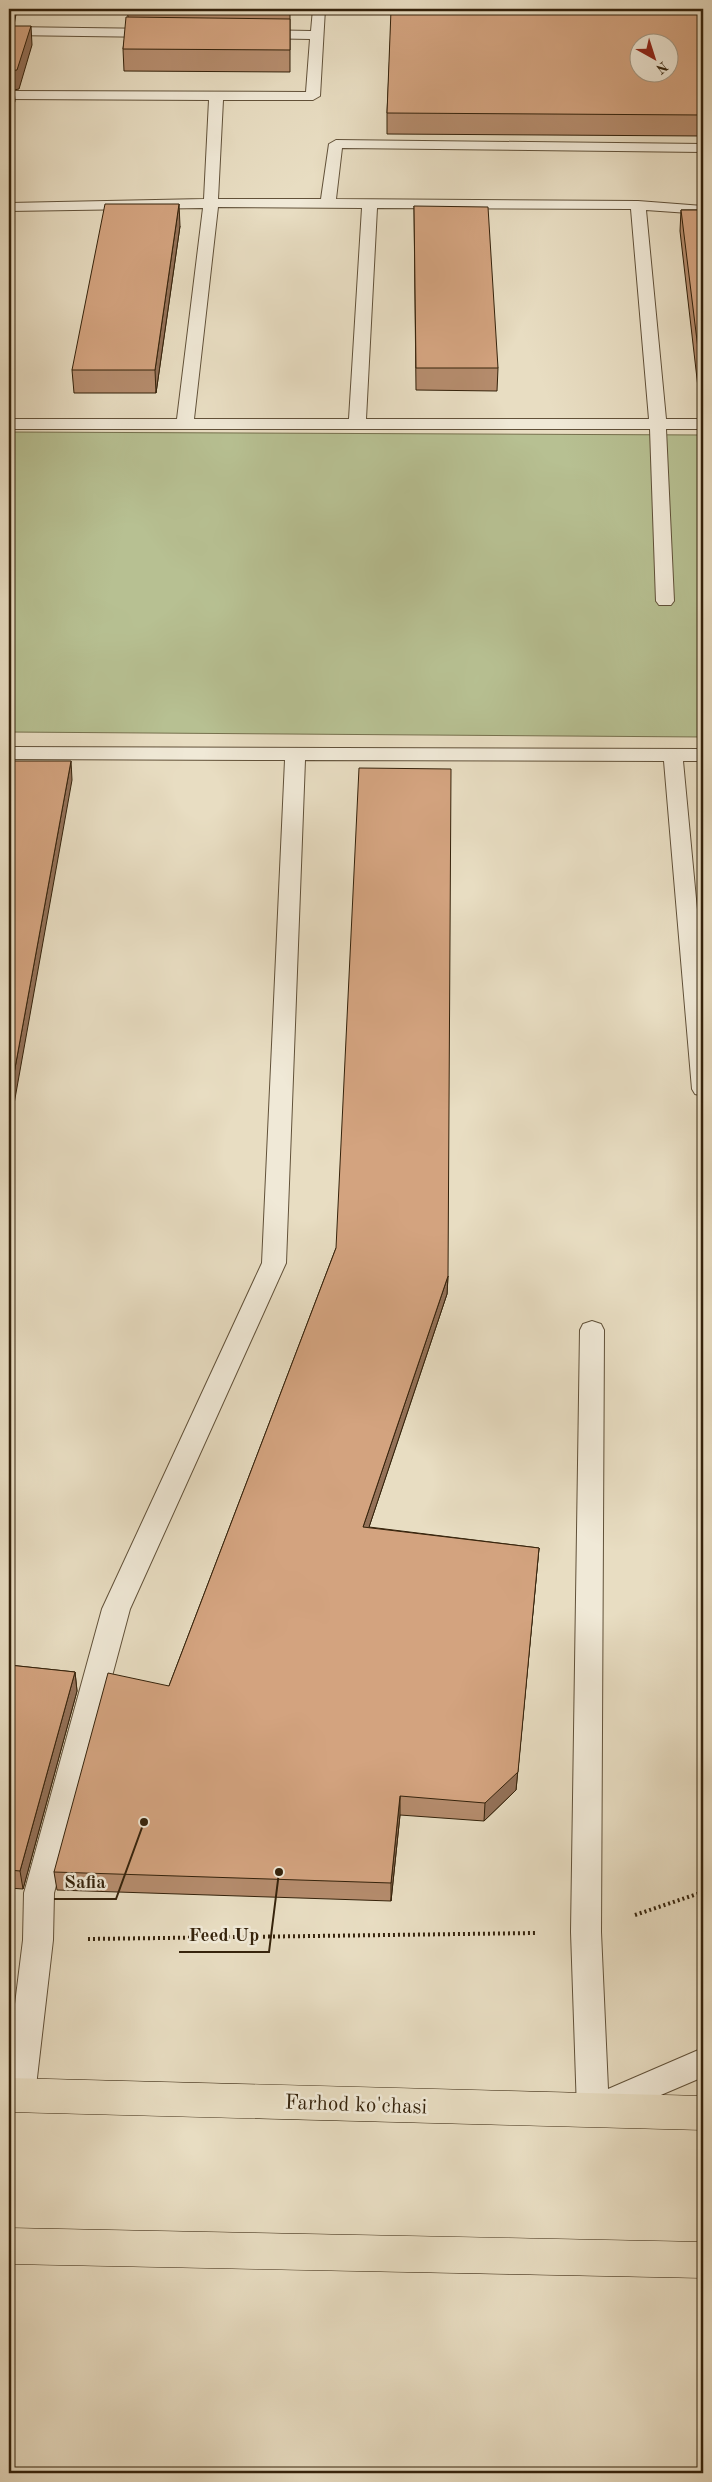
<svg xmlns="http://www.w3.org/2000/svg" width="712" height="2482" font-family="'Old Standard TT',serif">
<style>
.green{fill:#b7c092;stroke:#76714e}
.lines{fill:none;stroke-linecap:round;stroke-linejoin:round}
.lane-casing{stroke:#615139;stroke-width:2}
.primary-casing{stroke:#34220b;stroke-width:1}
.path{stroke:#34220b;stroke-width:4;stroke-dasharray:2 3;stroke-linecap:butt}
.lane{fill:#f0e9d7;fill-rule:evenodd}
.primary{fill:#e8ddc2;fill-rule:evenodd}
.wall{fill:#b58c6d;stroke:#34220b}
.shaded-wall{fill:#947259;stroke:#34220b}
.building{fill:#d3a37f;stroke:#34220b;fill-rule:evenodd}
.labels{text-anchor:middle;stroke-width:5;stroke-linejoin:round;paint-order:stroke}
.near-street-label{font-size:21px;fill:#34220b;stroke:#f0e9d7}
.leader{fill:none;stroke:#34220b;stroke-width:2}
.callout-dot{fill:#34220b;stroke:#f0e9d7;stroke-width:2}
.callout-label{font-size:19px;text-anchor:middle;font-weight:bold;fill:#34220b;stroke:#f0e9d7;stroke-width:5;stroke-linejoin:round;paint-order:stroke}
</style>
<rect width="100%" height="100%" fill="#e8ddc2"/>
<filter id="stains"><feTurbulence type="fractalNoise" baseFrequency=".004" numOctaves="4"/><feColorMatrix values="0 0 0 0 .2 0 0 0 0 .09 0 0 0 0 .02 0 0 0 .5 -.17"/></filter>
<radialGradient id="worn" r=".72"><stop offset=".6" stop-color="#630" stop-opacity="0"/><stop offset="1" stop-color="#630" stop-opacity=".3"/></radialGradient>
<!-- green -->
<polygon class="green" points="9,432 703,435 703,737 9,732"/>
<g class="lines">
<!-- lane casing -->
<g class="lane-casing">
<g id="lane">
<path d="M 313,9 L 325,9 L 320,96 L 313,100 L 223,100 L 218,199 L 321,199 L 329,144 L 336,140 L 703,144 L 703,152 L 342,148 L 336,199 L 638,201 L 703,206 L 703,214 L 646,210 L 666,419 L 703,419 L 703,429 L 666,429 L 674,601 L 671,605 L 659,605 L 656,601 L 650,429 L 9,429 L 9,419 L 177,419 L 203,208 L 9,211 L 9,203 L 204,199 L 209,100 L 9,99 L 9,91 L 306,92 L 310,39 L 258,38 L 251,34 L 258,30 L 311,31 ZM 218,207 L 362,208 L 349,419 L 194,419 ZM 377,208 L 631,209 L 649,419 L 366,419 Z"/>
<polygon points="9,27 157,29 164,33 157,37 9,35"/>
<polygon points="9,747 703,749 703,761 683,761 703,973 703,1096 695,1094 692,1089 664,761 305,760 286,1263 130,1609 54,1893 53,1940 35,2095 30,2105 19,2109 9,2105 9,2052 23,1940 24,1893 102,1609 262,1263 285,760 9,759"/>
<polygon points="592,1321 601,1324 604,1330 601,1932 608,2089 703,2048 703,2077 593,2124 582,2120 577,2110 571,1932 580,1330 583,1324"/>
</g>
</g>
<!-- primary casing -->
<g class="primary-casing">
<g id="primary">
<polygon points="9,2078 703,2096 703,2130 9,2112"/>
<polygon points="9,2228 703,2242 703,2278 9,2264"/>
</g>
</g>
<!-- path -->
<g class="path">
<polyline points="635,1915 703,1892"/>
<polyline points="88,1939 537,1933"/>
</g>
<!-- lane -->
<use href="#lane" class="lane"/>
<!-- primary -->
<use href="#primary" class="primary"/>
</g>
<!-- wall -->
<g class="wall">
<polygon points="127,9 290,9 290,72 124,71 123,49 128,17"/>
<polygon points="392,9 703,9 703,136 387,134 387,113"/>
<polygon points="414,206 498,368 497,391 416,390"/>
<polygon points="681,210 703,210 703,396 699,396 680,231"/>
<polygon points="180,226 156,393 74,393 72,370"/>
<polygon points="336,1248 448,1276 447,1294 369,1527 539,1548 516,1790 484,1821 400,1815 391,1901 57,1890 54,1872 169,1686"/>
<polygon points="9,1665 75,1672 77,1691 23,1889 9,1888"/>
</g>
<!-- shaded-wall -->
<g class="shaded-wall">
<polygon points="9,9 17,9 14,25 11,26 9,33"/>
<polygon points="31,26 32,45 19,89 14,90 15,101 9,121 9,71"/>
<polygon points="179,204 180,226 156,393 155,370"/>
<polygon points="71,761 72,780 9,1132 9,1101"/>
<polygon points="448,1276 447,1294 363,1545 363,1527"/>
<polygon points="539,1548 516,1790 484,1821 485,1803"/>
<polygon points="75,1672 77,1691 23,1889 20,1871"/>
<polygon points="400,1796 400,1815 391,1901 391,1883"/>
</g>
<!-- building -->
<g class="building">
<polygon points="147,9 290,9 290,11"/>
<path d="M 391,10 L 703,14 L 703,115 L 387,113 ZM 640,42 L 670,42 L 670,72 L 640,72 Z"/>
<polygon points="126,17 290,19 290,50 123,49"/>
<polygon points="9,26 31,26 17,70 9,71"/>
<polygon points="9,81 13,81 9,96"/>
<polygon points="105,204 179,204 155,370 72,370"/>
<polygon points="414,206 488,207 498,368 416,368"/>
<polygon points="681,210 703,210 703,373 701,373"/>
<polygon points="9,761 71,761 9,1101"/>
<polygon points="359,768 451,769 448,1276 363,1527 539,1548 518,1772 485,1803 400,1796 391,1883 54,1872 108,1673 169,1686 336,1248"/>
<polygon points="9,1665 75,1672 20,1871 9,1870"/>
</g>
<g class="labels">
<!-- near-street labels -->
<g class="near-street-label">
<text transform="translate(356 2104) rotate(2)" y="7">Farhod ko'chasi</text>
</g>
</g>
<!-- callouts -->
<path class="leader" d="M144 1822L116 1899H54M279 1872L269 1952H179"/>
<g class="callout-dot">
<circle cx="144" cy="1822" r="5"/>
<circle cx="279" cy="1872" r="5"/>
</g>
<g class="callout-label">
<text x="85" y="1888">Safia</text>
<text x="224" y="1941">Feed Up</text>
</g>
<!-- margin -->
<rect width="712" height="2482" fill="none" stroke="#e8ddc2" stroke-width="30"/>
<rect x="10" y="10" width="692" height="2462" fill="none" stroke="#34220b" stroke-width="2.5"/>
<rect x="15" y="15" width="682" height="2452" fill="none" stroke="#34220b"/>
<!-- north arrow -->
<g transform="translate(654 58) rotate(141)"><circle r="24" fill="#f0e9d7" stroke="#a59985"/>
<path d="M0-4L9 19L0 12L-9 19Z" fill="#8f2418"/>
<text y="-8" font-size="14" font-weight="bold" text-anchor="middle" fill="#34220b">N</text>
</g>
<rect width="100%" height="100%" filter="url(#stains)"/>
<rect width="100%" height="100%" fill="url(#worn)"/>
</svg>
